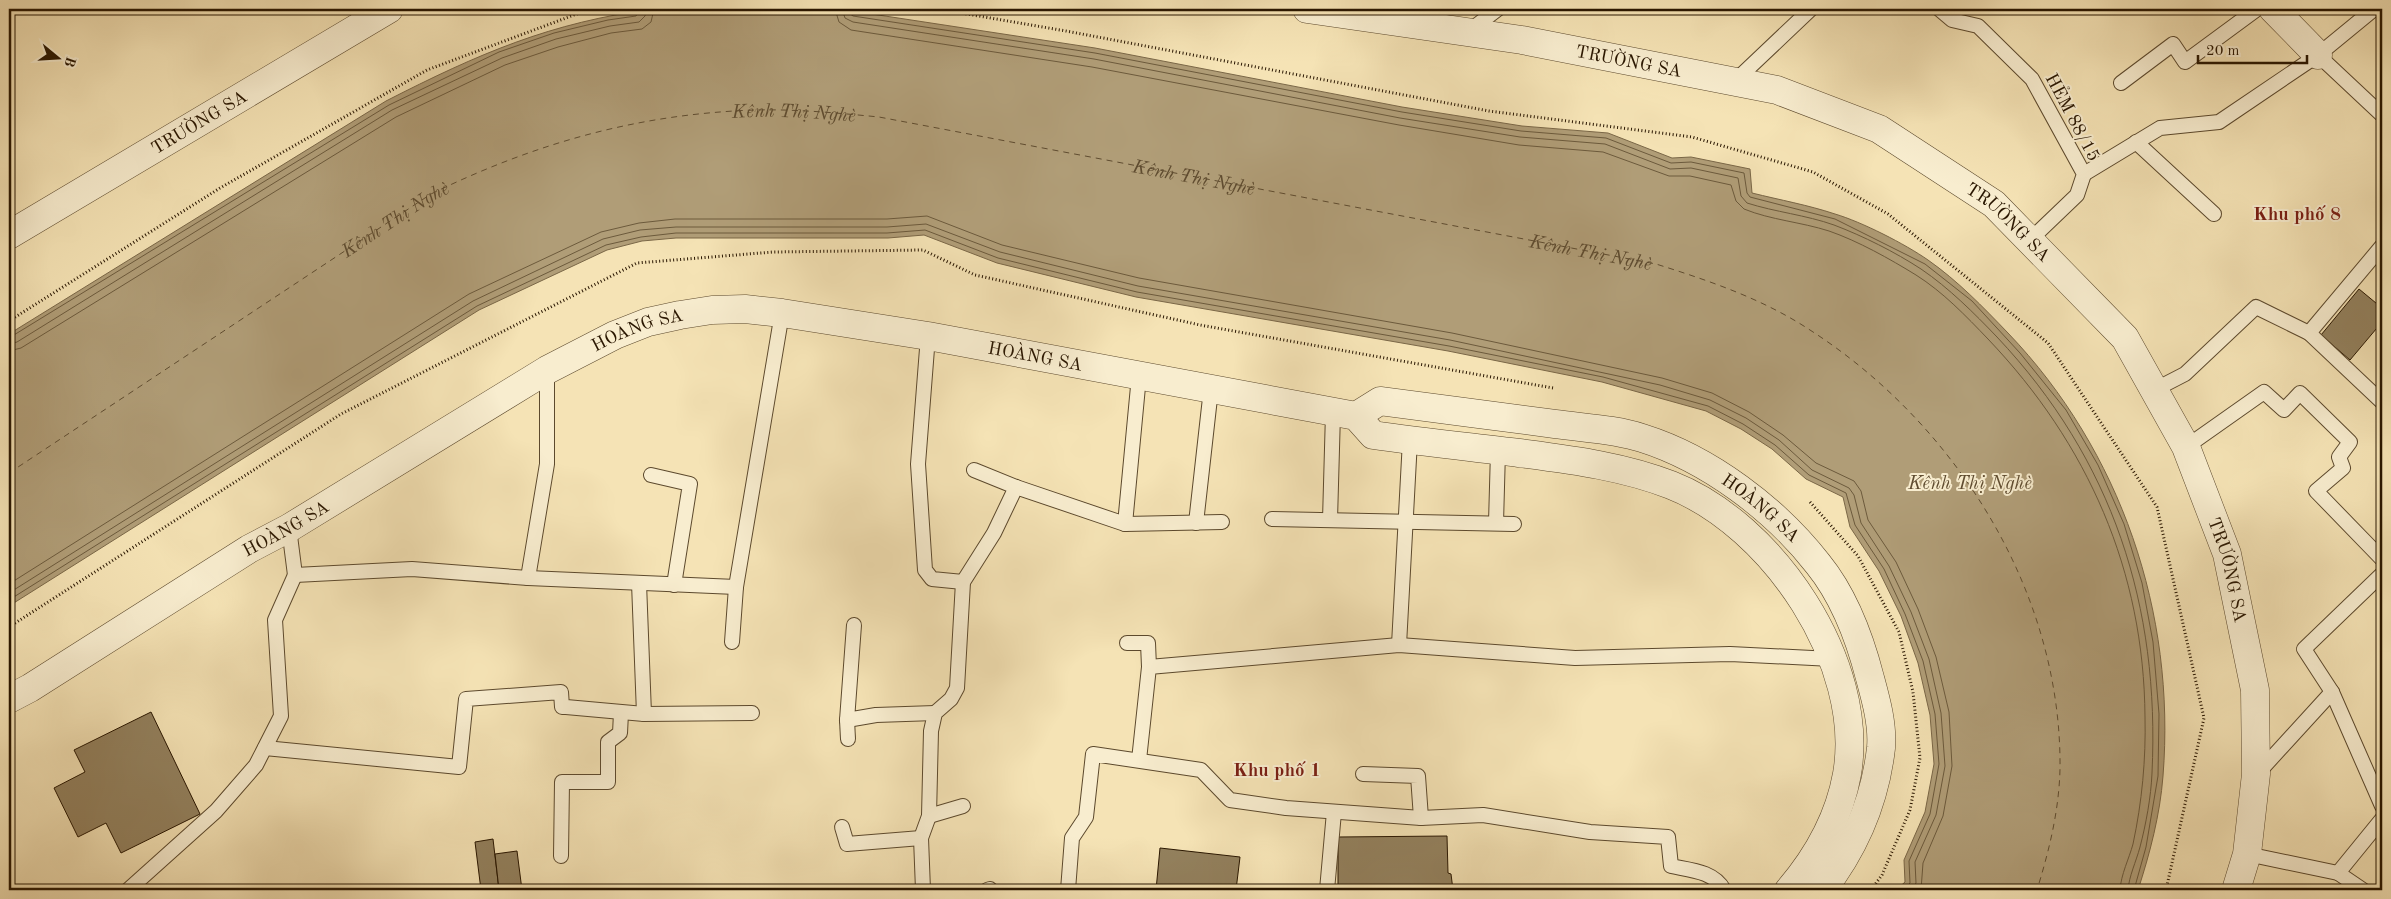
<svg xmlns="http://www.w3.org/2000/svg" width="2391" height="899" font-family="'Old Standard TT',serif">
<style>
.water{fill:#b09d77;stroke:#7a6747}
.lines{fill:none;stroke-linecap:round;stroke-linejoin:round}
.shore{stroke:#6c5a3c;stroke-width:1}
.ferry{stroke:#5f4c30;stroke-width:1;stroke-dasharray:6 5;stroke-linecap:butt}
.building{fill:#93815e;stroke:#291600}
.service-casing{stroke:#5c492d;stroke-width:16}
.minor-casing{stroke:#5c492d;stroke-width:29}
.tertiary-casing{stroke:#5c492d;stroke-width:29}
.path{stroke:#291600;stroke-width:3;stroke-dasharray:1 2.5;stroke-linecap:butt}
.service{stroke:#f8edcf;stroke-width:14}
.minor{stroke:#f8edcf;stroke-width:28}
.tertiary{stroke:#f8edcf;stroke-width:28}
.labels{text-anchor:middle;stroke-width:4;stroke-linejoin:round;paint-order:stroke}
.street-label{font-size:18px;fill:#291600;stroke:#f8edcf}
.water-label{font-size:19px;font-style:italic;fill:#5f4c30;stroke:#f8edcf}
.neighbourhood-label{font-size:19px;font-weight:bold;fill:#7a1f14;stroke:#f8edcf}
</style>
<rect width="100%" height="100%" fill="#f5e3b5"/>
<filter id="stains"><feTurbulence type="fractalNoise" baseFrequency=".004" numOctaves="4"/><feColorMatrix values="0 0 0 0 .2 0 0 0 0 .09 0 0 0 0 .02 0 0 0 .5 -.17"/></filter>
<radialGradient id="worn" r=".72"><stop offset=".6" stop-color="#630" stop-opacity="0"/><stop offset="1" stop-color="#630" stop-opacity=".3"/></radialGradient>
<!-- water -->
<path class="water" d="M 654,9 L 839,9 L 1095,48 L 1402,107 L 1522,126 L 1608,133 L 1672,158 L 1691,157 L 1750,169 L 1752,193 C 1780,200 1808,205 1835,214 C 1862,222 1905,244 1928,260 C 1958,281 1983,307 2008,333 C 2121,451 2176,613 2163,776 C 2160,815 2150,853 2138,890 L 1896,890 L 1905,882 L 1904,860 L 1925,812 L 1934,764 L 1930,715 L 1918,663 L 1901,616 L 1879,571 L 1850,527 L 1843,497 L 1806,479 L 1772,449 L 1741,429 L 1706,411 L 1602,382 L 1448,351 L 1136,297 L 997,263 L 924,235 L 888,238 L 676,238 L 642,241 L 607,250 L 479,310 L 9,606 L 9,334 L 386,101 C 478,54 551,22 654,9 Z"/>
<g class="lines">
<!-- shore -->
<g class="shore">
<path d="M 835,9 L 839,22 L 851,30 L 1092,67 L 1399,125 L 1519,145 L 1603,152 L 1669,176 L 1690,176 L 1731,185 L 1736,201 L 1744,209 C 1771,220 1801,222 1829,231 C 1858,241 1890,259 1916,275 C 1943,292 1966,316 1988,339 C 2088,444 2144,571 2145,717 C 2146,759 2142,802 2133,844 C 2129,859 2121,874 2120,890"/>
<path d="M 842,9 L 845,18 L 853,22 L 1094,59 L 1400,118 L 1520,137 L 1605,144 L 1670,169 L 1691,168 L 1738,178 L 1741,196 L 1747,203 C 1775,212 1806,215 1834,225 C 1863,236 1895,252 1921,269 C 1949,288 1974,313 1997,337 C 2113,460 2160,606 2152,773 C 2151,797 2146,824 2140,847 C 2136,862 2129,876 2128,890"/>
<polyline points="848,9 849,13 853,16 1095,53 1402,112 1521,131 1606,138 1671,163 1691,162 1744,173 1747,193 1750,197 1835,219 1925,264 1972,301 2020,353 2066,410 2098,465 2124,524 2142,583 2153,642 2159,714 2158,776 2146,847 2134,890"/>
<polyline points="9,338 389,105 499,52 554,33 608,20 636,16 641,9"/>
<polyline points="9,344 17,342 392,110 502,58 556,39 610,26 639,22 645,16 647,9"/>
<polyline points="9,351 21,348 396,117 505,65 558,47 611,33 642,29 651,22 654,9"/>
<polyline points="9,584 469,294 601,232 639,223 675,219 887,219 927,216 1002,245 1139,278 1452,333 1662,378 1712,393 1749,412 1783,435 1816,463 1854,481 1861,491 1868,520 1896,562 1918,609 1936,657 1949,712 1952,766 1943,816 1923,863 1921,890"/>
<polyline points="9,593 473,301 603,239 640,230 676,227 887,227 926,224 1000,252 1138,286 1450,340 1660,385 1710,400 1746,418 1779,440 1812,470 1849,488 1854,495 1861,523 1889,566 1911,612 1929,659 1941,713 1945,766 1936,815 1915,862 1916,883 1912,890"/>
<polyline points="9,600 477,306 606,245 641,237 676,233 887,233 925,230 998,258 1137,292 1449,346 1603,377 1708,406 1743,424 1775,445 1809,475 1846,493 1855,525 1884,569 1905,614 1923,661 1935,714 1939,764 1930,814 1909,861 1910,883 1903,890"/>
</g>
<!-- ferry -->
<path class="ferry" id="s1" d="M 9,473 L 431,194 C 536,143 638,114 755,110 C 796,109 838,113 879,117 L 1656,264 C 1710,281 1763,299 1810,330 C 1956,424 2062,592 2060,769 C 2059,811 2049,851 2037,890"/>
</g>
<!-- building -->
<g class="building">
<polygon points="2359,289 2382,308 2382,322 2350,360 2321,335"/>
<polygon points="151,712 200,814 121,853 106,823 78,837 54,788 85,772 74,750"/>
<polygon points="1447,836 1448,873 1451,874 1453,890 1338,889 1338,837"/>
<polygon points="493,839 499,890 481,890 475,842"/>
<polygon points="1160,848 1240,857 1236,890 1156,890"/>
<polygon points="517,851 522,890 499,890 495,854"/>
</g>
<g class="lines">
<!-- service casing -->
<g class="service-casing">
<g id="service">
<polyline points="1939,9 1952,20 1978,26 2032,79 2084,174 2077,195 2030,240"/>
<polyline points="1469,31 1498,9"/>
<polyline points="2318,55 2382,115"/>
<polyline points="1735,81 1811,9"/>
<polyline points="2121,83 2173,44 2185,62 2257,9"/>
<polyline points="2136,142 2214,214"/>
<polyline points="2084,174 2160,128 2219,122 2318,55 2374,9"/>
<polyline points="2309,333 2382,402"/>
<polyline points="928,336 918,464 925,570 932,579 963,582"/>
<polyline points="2154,390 2185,374 2256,307 2309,333 2382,246"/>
<polyline points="2186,447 2264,392 2284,410 2300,393 2350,442 2339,457 2343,468 2316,491 2382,559"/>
<polyline points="974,470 1016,487"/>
<polyline points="651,475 690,484 674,585"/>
<polyline points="1272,519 1514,524"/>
<polyline points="1330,520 1333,413"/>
<polyline points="1196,523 1211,389"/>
<polyline points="1496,523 1498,451"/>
<polyline points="1125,524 1222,522"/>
<polyline points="289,528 295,575"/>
<polyline points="2382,574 2304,649 2332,692 2382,806"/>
<polyline points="295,575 412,569 528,578 736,587"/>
<polyline points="528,578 547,464 547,370"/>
<polyline points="639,583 644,714"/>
<polyline points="854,625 847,720 876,715 935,713"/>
<polyline points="732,642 736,587 782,313"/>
<polyline points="1127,643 1148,643 1149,667"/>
<polyline points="1399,645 1410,440"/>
<polyline points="847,720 848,739"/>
<polyline points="265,748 459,767 466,699 561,692 562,707 566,707 644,714 752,713"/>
<polyline points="1139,760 1149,667 1399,645 1575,658 1730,654 1832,659"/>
<polyline points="2258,773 2332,692"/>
<polyline points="1363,774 1418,776 1421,818"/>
<polyline points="929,816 963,806"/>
<polyline points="842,827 847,844 921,838"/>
<polyline points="2247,854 2338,873 2363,890"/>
<polyline points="561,856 562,782 608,782 608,742 620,733 621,713"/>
<polyline points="2338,873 2382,819"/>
<polyline points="128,890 216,811 256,765 281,716 275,620 295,575"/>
<polyline points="923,890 921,838 929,816 931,731 935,713 951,699 957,688 963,582 994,533 1016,487 1125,524 1139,376"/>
<polyline points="987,890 990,889"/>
<path d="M 1068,890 L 1072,838 L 1086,817 L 1093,754 L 1201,770 L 1230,800 L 1286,808 L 1421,818 L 1483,815 L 1590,832 L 1668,837 L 1671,866 C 1690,870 1714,871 1724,890"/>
<polyline points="1327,890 1334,812"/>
</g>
</g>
<!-- minor casing -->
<g class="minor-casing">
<polyline id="minor" points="2273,9 2318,55"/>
</g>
<!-- tertiary casing -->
<g class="tertiary-casing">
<g id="tertiary">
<path id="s2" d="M 1307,9 L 1522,40 L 1777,90 L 1879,129 L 1994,204 L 2125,338 L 2186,447 L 2227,554 L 2255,690 L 2256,774 L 2247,854 L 2236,890"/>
<path id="s3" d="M 9,235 L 389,9"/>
<path id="s4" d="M 1356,416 L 1380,401 C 1438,409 1497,416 1555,424 C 1583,428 1615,429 1642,438 C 1709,459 1775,509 1818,564 C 1844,596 1860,639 1870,678 C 1876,700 1883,725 1881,748 C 1875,801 1854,849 1822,890"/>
<path id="s5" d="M 9,699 L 30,688 L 249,549 L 289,528 L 547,370 L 615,335 L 648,322 L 680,315 L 712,310 L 745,309 L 782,313 L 928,336 L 1356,416 L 1373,435 C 1421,442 1470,447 1519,453 C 1572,460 1622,466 1671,485 C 1773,525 1866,663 1847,774 C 1839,819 1818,856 1789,890"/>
</g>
</g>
<!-- path -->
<g class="path">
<polyline points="938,9 1066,31 1489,111 1692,137 1813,172 1888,214 2048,343 2157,507 2204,718 2166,890"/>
<polyline points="9,321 220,188 427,70 590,9"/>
<polyline points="1810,502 1858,556 1899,632 1913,692 1920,758 1910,810 1882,875 1871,890"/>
<polyline points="9,627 341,414 637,263 773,252 923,250 975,275 1200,325 1553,388"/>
</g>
<!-- service -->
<use href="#service" class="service"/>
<!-- minor -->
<use href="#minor" class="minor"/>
<!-- tertiary -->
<use href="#tertiary" class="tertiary"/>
</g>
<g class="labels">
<!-- street labels -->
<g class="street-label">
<text dy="6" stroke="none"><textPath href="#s2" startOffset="326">TRƯỜNG SA</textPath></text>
<text transform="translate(2073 117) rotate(62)" y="6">HẺM 88/15</text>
<text dy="6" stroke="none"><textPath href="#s3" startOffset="221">TRƯỜNG SA</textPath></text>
<text dy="6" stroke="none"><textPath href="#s2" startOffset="746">TRƯỜNG SA</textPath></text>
<text dy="6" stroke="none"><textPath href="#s5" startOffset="730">HOÀNG SA</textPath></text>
<text dy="6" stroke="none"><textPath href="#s5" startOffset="1135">HOÀNG SA</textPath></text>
<text dy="6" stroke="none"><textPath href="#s4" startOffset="432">HOÀNG SA</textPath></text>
<text dy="6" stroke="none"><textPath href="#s5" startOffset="325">HOÀNG SA</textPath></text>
<text dy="6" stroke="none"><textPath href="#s2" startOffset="1166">TRƯỜNG SA</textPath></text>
</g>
<!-- water labels -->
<g class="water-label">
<text dy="7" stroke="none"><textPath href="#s1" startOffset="882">Kênh Thị Nghè</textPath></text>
<text dy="7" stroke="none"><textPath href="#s1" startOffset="1288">Kênh Thị Nghè</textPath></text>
<text dy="7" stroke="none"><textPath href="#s1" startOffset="462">Kênh Thị Nghè</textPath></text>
<text dy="7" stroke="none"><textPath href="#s1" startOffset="1692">Kênh Thị Nghè</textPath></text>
<text x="1970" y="489">Kênh Thị Nghè</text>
</g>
<!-- neighbourhood labels -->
<g class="neighbourhood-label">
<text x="2297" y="220">Khu phố 8</text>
<text x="1277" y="776">Khu phố 1</text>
</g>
</g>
<!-- margin -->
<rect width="2391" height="899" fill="none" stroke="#f5e3b5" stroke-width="30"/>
<rect x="10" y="10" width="2371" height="879" fill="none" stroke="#291600" stroke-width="2.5"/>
<rect x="15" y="15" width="2361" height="869" fill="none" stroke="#291600"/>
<!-- north arrow -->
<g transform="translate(58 58) rotate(108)" stroke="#f8edcf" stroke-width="4" paint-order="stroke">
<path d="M0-4L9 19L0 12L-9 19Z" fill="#291600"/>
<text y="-8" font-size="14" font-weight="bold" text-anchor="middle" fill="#291600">B</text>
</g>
<!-- scale -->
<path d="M2198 55v8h109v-8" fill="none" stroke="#291600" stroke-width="2.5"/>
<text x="2206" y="55" font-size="15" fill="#291600" stroke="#f8edcf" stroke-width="4" paint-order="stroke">20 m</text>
<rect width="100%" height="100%" filter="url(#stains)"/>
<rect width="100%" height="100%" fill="url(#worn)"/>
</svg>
